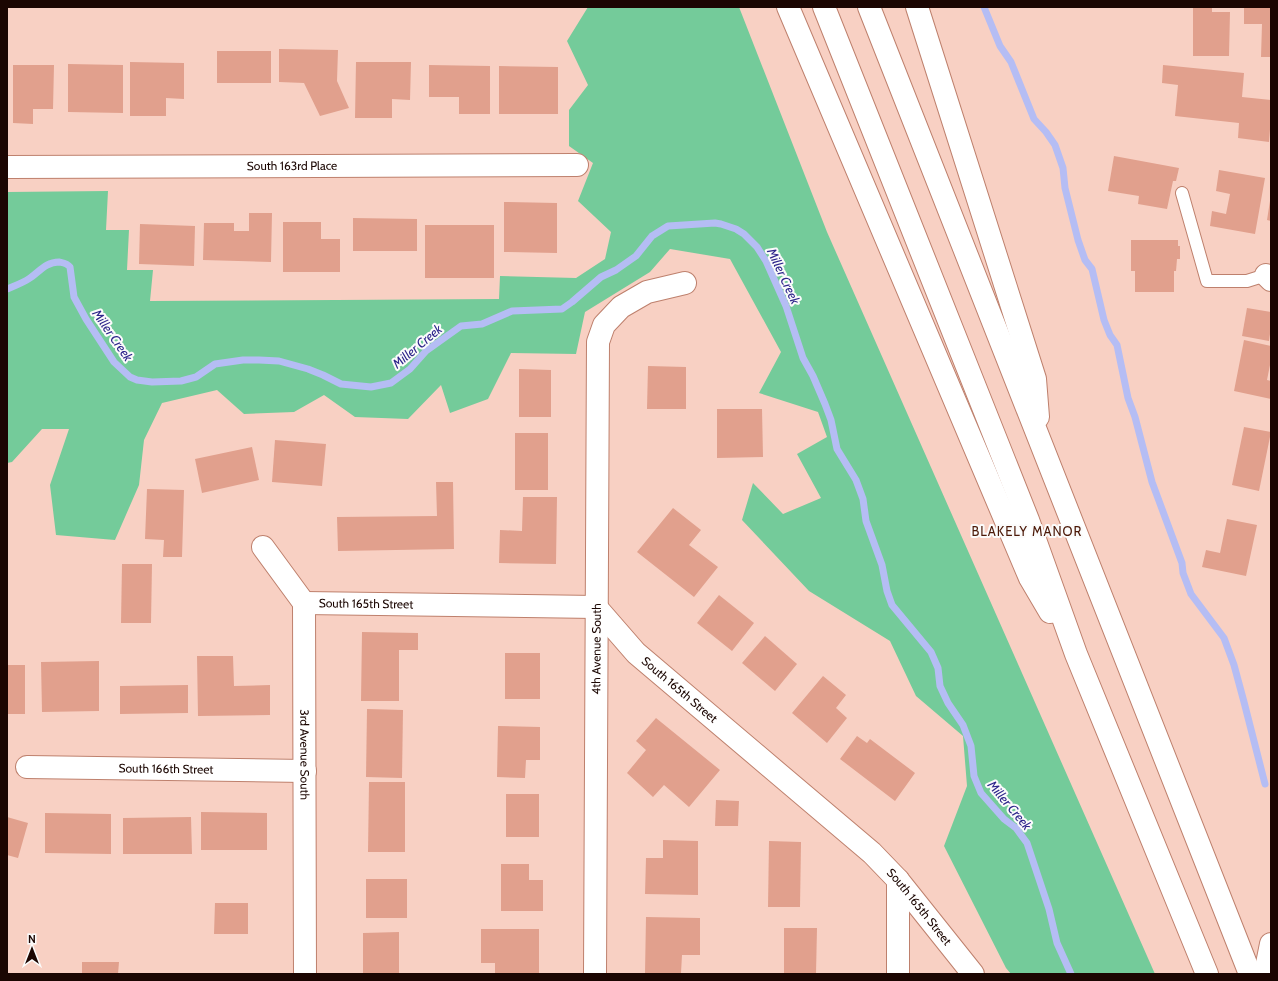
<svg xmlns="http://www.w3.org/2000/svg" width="1278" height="981" font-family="Cabin,sans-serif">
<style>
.green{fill:#74cb9a}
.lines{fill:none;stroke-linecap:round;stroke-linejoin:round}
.stream{stroke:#b5bdf4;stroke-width:7}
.building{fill:#e1a08d}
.service-casing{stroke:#be806d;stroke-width:14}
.minor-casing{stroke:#be806d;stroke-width:24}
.secondary-casing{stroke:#be806d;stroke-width:24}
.motorway-casing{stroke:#be806d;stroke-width:24}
.service{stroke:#fff;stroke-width:12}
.minor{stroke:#fff;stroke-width:22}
.secondary{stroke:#fff;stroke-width:22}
.motorway{stroke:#fff;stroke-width:22}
.labels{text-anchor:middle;stroke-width:4;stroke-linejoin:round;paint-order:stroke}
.street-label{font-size:12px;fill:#1b0602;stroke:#fbfbfb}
.water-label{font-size:13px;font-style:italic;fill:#2e268b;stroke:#fbfbfb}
.neighbourhood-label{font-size:13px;letter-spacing:1px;fill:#4c1908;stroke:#fbfbfb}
</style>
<rect width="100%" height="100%" fill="#f8d0c3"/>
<!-- green -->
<polygon class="green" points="588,7 739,7 827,232 1155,974 1011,974 1006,968 944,846 967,786 963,736 916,696 890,641 809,591 742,520 753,483 783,514 821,498 797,454 827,437 818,412 759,393 781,352 730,259 670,249 650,272 585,312 576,354 511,353 488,399 450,413 441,385 408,419 355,417 324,395 294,412 244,414 217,390 162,403 144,440 139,485 115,540 56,535 50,485 69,429 42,429 12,462 7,463 7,192 108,191 106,230 129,230 127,270 153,270 150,301 499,299 500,276 576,278 605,259 611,232 578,201 593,163 569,146 569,110 588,85 567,41"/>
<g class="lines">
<!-- stream -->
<g class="stream">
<polyline points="984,7 1000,46 1011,62 1034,119 1046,132 1055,145 1063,168 1065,188 1078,240 1085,260 1092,269 1104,320 1110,335 1117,345 1128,398 1135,417 1152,482 1182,563 1183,573 1191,594 1224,638 1234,665 1244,702 1265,784"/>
<path d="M 7,289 C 14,286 23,283 30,278 C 40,271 46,262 59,262 C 64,263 67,263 70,267 L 74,297 L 86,319 L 114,362 L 130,377 L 137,380 L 152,382 L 181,381 L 196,377 L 215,364 L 243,360 L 259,360 L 279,361 L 308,369 L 323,375 L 341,384 L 371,387 L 391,383 L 410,369 L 426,351 L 461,326 L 482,324 L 512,311 L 562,309 L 572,302 L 601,277 L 616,270 L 636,256 L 652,236 L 668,226 L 715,223 L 721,224 L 736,229 L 744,234 L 757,247 L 766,261 L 786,306 L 803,358 L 813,376 L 825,404 L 831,420 L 837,449 L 856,480 L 863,499 L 866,521 L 882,565 L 887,591 L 892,605 L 931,652 L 938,668 L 940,686 L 948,703 L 963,725 L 971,746 L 974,776 L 981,793 L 1004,819 L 1016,828 L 1027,843 L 1049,909 L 1057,943 L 1071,974"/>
</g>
</g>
<!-- building -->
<g class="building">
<polygon points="1193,7 1212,7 1212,12 1230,12 1229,56 1193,56"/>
<polygon points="1244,7 1271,7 1271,57 1261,57 1262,24 1244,24"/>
<polygon points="279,49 338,50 337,81 349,108 320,116 304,83 279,82"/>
<rect x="217" y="51" width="54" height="32"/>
<polygon points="130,62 184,63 184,99 166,98 166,116 130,116"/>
<polygon points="356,62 411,62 410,100 392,99 392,118 355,118"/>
<polygon points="68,64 123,65 123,113 68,112"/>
<polygon points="13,65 54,65 53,109 33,109 33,124 13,123"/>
<polygon points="429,65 490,66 490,114 459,114 459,97 429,97"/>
<polygon points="1163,65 1244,73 1242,97 1271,100 1271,117 1269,142 1238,138 1239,123 1175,116 1178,85 1162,83"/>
<polygon points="499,66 558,67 558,114 499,114"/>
<polygon points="1114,156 1179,168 1176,181 1173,181 1167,209 1138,204 1139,196 1108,191"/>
<polygon points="1219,170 1265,178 1255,234 1210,226 1212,211 1226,214 1230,194 1216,191"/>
<polygon points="1270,201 1271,201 1271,221 1267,220"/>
<polygon points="504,202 557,203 557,253 504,252"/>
<polygon points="249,213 272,213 271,262 203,260 204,223 234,223 234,231 249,231"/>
<polygon points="353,218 417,219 417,251 353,251"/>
<polygon points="283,222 321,222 321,239 340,239 340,272 283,272"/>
<polygon points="140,224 195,226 194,266 139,264"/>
<rect x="425" y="225" width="69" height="53"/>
<polygon points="1131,240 1178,240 1178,246 1180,246 1180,259 1177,259 1176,271 1174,271 1174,292 1135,292 1135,271 1131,271"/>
<polygon points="1247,308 1271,312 1271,327 1269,341 1242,336"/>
<polygon points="1244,340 1271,346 1271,360 1267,380 1271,381 1271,399 1234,391"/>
<polygon points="648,366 686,367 686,409 647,409"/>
<polygon points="519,369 551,370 551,417 519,417"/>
<polygon points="717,409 762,409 763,457 717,458"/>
<polygon points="1244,427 1271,432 1259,491 1232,485"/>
<rect x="515" y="433" width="33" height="57"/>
<polygon points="275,440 326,444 322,486 272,482"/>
<polygon points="252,447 259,480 202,493 195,459"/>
<polygon points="436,482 453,482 454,549 338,551 337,517 437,516"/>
<polygon points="147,489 184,490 182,557 163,557 164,540 145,539"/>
<polygon points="523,497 557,497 556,564 499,563 500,530 522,531"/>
<polygon points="673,508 701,530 689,545 718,567 694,597 637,552"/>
<polygon points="1227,519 1257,525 1246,576 1202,567 1206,550 1220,553"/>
<polygon points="122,564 152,564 151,623 121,623"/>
<polygon points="719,595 754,623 732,651 697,623"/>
<polygon points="362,632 418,633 418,650 399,650 399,701 361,701"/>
<polygon points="765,636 797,664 775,691 742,663"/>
<rect x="505" y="653" width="35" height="46"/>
<polygon points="197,656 233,656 234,686 270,685 270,715 198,716"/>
<polygon points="99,661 99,711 42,712 41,662"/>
<rect x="7" y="665" width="18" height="49"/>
<polygon points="823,676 846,695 836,708 847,718 827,743 792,713"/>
<polygon points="188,685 188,713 120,714 120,686"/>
<polygon points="367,709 403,710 402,778 366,777"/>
<polygon points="656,718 720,770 689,807 664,785 653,797 627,773 646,750 636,741"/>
<polygon points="498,726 540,727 540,760 526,760 525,778 497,777"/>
<polygon points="857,736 867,743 870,739 915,773 895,801 840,759"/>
<polygon points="369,782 405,782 405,852 368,852"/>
<rect x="506" y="794" width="33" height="43"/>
<polygon points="716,800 739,801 738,826 715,826"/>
<polygon points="201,812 267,813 267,850 201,850"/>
<polygon points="45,813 111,814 111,854 45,853"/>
<polygon points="7,817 28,823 18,858 7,855"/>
<polygon points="191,817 192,854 123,854 123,818"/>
<polygon points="663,840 698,841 698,895 645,894 646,858 663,858"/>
<polygon points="769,841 801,842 800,907 768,907"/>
<polygon points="501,864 529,864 529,880 543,880 543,911 501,911"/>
<rect x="366" y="879" width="41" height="39"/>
<polygon points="215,903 248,903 248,934 214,934"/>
<polygon points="646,917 700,918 700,955 682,955 681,973 645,973"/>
<polygon points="784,928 817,928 816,974 784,974"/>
<polygon points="481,929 539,929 539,974 495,974 495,963 481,963"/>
<polygon points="399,932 399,974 363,974 363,933"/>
<polygon points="82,962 119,962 118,974 82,974"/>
<rect x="27" y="973" width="40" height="1"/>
</g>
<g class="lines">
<!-- service casing -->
<g class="service-casing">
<polyline id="service" points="1182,193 1207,281 1247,281 1266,275"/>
</g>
<!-- minor casing -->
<g class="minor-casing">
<g id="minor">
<path id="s1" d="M 7,167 L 577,165"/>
<polyline points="1266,275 1271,280"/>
<path id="s2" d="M 263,547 L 304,603 L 305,974"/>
<path id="s3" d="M 304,603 L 596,607 L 636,653 L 872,853 L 898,880 L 973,974"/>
<path id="s4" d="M 27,767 L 305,771"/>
<path id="s5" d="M 595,974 L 598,342 L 604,325 L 621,307 L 647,292 L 685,283"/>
<polyline points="898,974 898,880"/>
</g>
</g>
<!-- secondary casing -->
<g class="secondary-casing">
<polyline id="secondary" points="1265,974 1271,944"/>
</g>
<!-- motorway casing -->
<g class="motorway-casing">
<g id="motorway">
<polyline points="788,7 1030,578 1050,612"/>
<polyline points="824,7 1028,520 1076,654 1207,974"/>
<polyline points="869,7 1250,974"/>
<polyline points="917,7 1035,379 1038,417"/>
</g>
</g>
<!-- service -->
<use href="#service" class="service"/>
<!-- minor -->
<use href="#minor" class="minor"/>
<!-- secondary -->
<use href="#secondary" class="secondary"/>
<!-- motorway -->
<use href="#motorway" class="motorway"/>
</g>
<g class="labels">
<!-- street labels -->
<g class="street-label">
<text dy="4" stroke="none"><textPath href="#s1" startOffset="285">South 163rd Place</textPath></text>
<text dy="4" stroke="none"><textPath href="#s3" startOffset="62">South 165th Street</textPath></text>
<text dy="4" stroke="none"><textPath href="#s5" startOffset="325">4th Avenue South</textPath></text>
<text dy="4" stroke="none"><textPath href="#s3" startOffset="410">South 165th Street</textPath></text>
<text dy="4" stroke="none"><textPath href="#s2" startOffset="221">3rd Avenue South</textPath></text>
<text dy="4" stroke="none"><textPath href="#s4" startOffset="139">South 166th Street</textPath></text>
<text dy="4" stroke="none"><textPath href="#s3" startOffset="734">South 165th Street</textPath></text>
</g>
<!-- water labels -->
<g class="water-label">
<text transform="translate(784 276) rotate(65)" y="5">Miller Creek</text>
<text transform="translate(113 335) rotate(55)" y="5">Miller Creek</text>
<text transform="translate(417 346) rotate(-40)" y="5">Miller Creek</text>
<text transform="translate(1010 805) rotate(50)" y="5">Miller Creek</text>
</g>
<!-- neighbourhood labels -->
<g class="neighbourhood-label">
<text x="1027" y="536">BLAKELY MANOR</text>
</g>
</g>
<!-- border -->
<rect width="1278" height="981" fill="none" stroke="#1b0602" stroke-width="16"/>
<!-- north arrow -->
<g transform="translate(32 949)" stroke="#fbfbfb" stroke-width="3" paint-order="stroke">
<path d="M0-3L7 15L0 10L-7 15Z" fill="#1b0602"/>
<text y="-6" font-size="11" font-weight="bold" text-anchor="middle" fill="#1b0602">N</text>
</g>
</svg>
